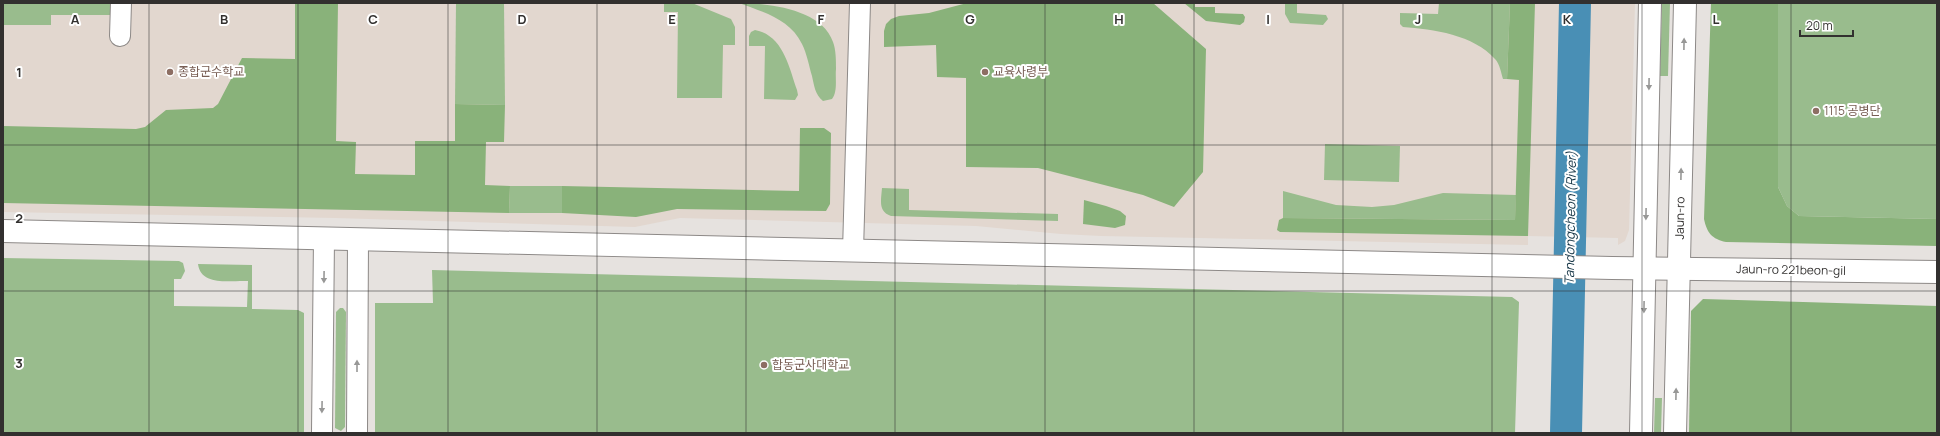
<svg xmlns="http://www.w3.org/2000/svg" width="1940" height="436" font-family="Manrope,'Noto Sans KR',sans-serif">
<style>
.built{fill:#e2d7cf}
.green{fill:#99bc8d}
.forest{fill:#89b27a}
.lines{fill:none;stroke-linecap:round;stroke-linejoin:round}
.river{stroke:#498fb5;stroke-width:32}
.minor-casing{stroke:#8d8987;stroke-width:22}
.tertiary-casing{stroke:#8d8987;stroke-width:24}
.minor{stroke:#fff;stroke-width:20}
.tertiary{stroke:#fff;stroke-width:22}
.oneway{fill:#989897}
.grid{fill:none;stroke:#32302f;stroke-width:1;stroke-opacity:0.55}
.education-dot{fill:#8d6e63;stroke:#fff;stroke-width:1.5}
.labels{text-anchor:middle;stroke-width:4;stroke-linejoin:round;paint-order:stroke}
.education-label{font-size:12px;fill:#785e54;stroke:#fff;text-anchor:start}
.street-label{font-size:12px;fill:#32302f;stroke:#fff}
.water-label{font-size:13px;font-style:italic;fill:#133344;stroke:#fff}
.grid-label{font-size:13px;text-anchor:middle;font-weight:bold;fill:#32302f;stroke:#fff;stroke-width:4;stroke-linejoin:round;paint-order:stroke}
</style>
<rect width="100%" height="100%" fill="#e6e2df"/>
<!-- built -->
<polygon class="built" points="3,3 1635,3 1629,230 1625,241 1618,245 1618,238 1528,236 1528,245 1101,236 1061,234 976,226 680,218 635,227 335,218 3,212"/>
<!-- green -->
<g class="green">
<polygon points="3,3 114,3 114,15 51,15 51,25 3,25"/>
<polygon points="456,3 504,3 505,105 455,104"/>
<polygon points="664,3 692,3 731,19 735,27 735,45 723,45 722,98 677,98 678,12 664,12"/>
<path d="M 739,3 C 768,3 822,9 833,42 C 836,50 836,60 836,69 C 835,78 838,91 832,99 L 823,101 C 815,95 814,85 812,76 C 809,66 807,54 802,44 C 790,19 763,12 739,3 Z"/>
<polygon points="1285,3 1297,3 1297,13 1326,15 1328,19 1323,25 1290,23 1285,14"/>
<path d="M 1439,3 L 1510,3 L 1507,79 L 1503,79 C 1501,73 1500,64 1495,59 C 1474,35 1433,29 1403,27 L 1400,24 L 1400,13 L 1438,14 Z"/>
<polygon points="1662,3 1670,3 1668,76 1660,76"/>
<polygon points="1778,3 1937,3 1937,219 1799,216 1787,206 1778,187"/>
<path d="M 755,30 C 783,35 789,67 797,90 L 798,95 L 795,100 L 764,99 L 765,46 L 749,46 L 749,36 L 751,32 Z"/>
<polygon points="1325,144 1400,146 1399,182 1324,180"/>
<polygon points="510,186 562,186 562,213 509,213"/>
<path d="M 882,188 L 909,189 L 909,210 L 1058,214 L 1058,221 L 891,216 C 878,211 881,201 882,188 Z"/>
<polygon points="1283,191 1336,205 1372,207 1394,205 1443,193 1516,195 1515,220 1283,218"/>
<path d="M 3,258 L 179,261 L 183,263 L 185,271 L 181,279 L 174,279 L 174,306 L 247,307 L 248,281 C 231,280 201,287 198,264 L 252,265 L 252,309 L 298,310 L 304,313 L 304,433 L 3,433 Z"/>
<polygon points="432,270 1512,297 1519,302 1515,433 375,433 375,303 433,303"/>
<polygon points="340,308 343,308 346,312 345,427 341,431 335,428 336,312"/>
<polygon points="1655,398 1662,398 1661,433 1654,433"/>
</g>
<!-- forest -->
<g class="forest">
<polygon points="295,3 338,3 336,141 356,142 355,174 415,175 415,141 455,141 455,104 505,105 504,142 486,142 485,185 510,186 509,213 3,203 3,126 136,129 145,127 166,110 213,108 218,104 242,58 295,59"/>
<polygon points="967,3 1153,3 1206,49 1203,172 1174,207 1143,195 1038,168 966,167 966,78 937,77 936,45 884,47 884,31 886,24 891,19 899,16 929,13"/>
<polygon points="1184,3 1195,3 1195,7 1215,7 1215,13 1243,14 1245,17 1244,22 1240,25 1206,21"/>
<polygon points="1510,3 1535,3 1528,236 1280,232 1277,230 1279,220 1283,218 1515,220 1519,80 1507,79"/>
<path d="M 1711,3 L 1778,3 L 1778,187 L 1787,206 L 1799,216 L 1937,219 L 1937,246 L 1726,242 C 1712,239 1707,233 1704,219 Z"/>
<polygon points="800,128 824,128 831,133 830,204 826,211 677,209 636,217 562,213 562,186 799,191"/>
<polygon points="1084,200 1106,206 1120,211 1126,216 1125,225 1115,228 1083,224"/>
<polygon points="1703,299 1937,306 1937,433 1689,433 1691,311"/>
</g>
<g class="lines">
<!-- river -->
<polyline class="river" points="1566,433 1575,3"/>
<!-- minor casing -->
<g class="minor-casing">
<g id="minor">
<polyline points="120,36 121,3"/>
<polyline points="853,251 860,3"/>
<polyline points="322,433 324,238"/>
<polyline points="357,433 358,239"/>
</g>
</g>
<!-- tertiary casing -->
<g class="tertiary-casing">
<g id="tertiary">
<polyline points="3,231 1612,268 1937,272"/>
<polyline points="1641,433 1650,3"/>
<polyline points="1675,433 1685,3"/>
</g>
</g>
<!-- minor -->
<use href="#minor" class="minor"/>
<!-- tertiary -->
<use href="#tertiary" class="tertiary"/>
</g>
<!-- one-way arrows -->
<defs><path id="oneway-solid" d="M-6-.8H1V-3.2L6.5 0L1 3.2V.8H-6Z"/></defs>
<g class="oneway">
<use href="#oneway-solid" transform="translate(1684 44) rotate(-89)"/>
<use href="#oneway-solid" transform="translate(1649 84) rotate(91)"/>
<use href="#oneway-solid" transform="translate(1681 174) rotate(-89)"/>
<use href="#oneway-solid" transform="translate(1646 214) rotate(91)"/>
<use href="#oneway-solid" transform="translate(324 277) rotate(91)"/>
<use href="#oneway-solid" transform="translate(1644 307) rotate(91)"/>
<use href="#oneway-solid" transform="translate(357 366) rotate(-90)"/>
<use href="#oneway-solid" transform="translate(1676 394) rotate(-89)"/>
<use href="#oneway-solid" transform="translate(322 407) rotate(91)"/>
</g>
<!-- grid -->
<path class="grid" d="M 149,3 L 149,433M 298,3 L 298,433M 448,3 L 448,433M 597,3 L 597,433M 746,3 L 746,433M 895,3 L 895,433M 1045,3 L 1045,433M 1194,3 L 1194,433M 1343,3 L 1343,433M 1492,3 L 1492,433M 1642,3 L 1642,433M 1791,3 L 1791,433M 3,145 L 1937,145M 3,291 L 1937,291"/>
<!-- markers -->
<g class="education-dot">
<circle cx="170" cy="72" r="4"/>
<circle cx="985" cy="72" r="4"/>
<circle cx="1816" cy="111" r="4"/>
<circle cx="764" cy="365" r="4"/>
</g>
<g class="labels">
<!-- education labels -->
<g class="education-label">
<text x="178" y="76">종합군수학교</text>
<text x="993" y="76">교육사령부</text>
<text x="1824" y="115">1115 공병단</text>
<text x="772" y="369">합동군사대학교</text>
</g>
<!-- street labels -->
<g class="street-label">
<text transform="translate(1680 218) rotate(-89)" y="4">Jaun-ro</text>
<text transform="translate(1791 270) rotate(1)" y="4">Jaun-ro 221beon-gil</text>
</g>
<!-- water labels -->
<g class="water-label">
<text transform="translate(1570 218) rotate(-89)" y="5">Tandongcheon (River)</text>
</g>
</g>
<g class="grid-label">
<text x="75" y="24">A</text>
<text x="224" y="24">B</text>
<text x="373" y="24">C</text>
<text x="522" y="24">D</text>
<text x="672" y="24">E</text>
<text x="821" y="24">F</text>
<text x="970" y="24">G</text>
<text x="1119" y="24">H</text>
<text x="1268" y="24">I</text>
<text x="1418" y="24">J</text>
<text x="1567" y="24">K</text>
<text x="1716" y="24">L</text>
<text x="19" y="77">1</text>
<text x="19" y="223">2</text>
<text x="19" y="368">3</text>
</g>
<!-- border -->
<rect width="1940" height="436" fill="none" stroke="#32302f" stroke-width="8"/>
<!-- scale -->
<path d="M1800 30v6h53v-6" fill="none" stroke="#32302f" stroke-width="2"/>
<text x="1806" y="30" font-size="12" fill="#32302f" stroke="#ffffff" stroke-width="3" paint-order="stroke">20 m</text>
</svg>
